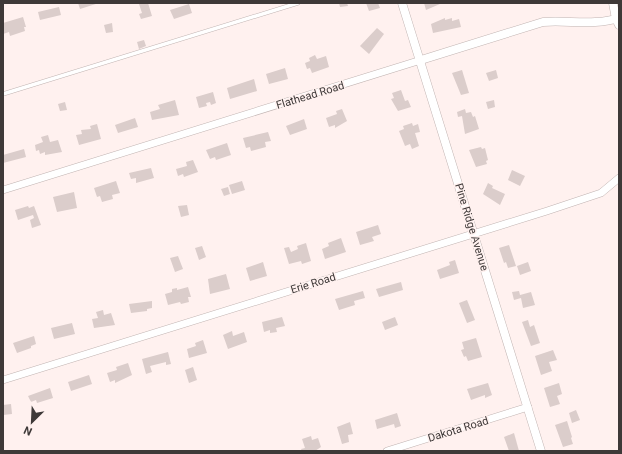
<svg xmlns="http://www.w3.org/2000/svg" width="622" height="454" font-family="Roboto,sans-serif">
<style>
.building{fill:#dbcdcb}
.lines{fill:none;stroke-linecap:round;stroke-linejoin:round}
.service-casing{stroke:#c1b4b2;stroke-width:4.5}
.minor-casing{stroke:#c1b4b2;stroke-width:8}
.tertiary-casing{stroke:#c1b4b2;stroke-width:9}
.service{stroke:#fff;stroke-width:3.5}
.minor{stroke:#fff;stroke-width:7}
.tertiary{stroke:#fff;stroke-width:8}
.labels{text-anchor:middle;stroke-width:3;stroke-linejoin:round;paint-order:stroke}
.street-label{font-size:11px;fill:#3e3938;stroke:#fff1ef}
</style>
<rect width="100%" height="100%" fill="#fff1ef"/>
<!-- building -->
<g class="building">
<polygon points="78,3 99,3 80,9"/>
<polygon points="148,3 152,16 141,19 139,14 142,13 139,4"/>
<polygon points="339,3 347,3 348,6 340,7"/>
<polygon points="366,3 378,3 380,8 369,11"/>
<polygon points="424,3 440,3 440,4 426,10"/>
<polygon points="189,4 192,13 174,19 170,10"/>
<polygon points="59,7 61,15 40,20 38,12"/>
<polygon points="23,17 26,27 24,27 25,31 10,36 9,32 3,34 3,23"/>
<polygon points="445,18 445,20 452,18 452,21 459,19 461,27 433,33 431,24"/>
<polygon points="112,23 113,32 106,33 104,25"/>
<polygon points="377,28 384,34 369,54 360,46"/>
<polygon points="144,40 146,46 139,49 137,42"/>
<polygon points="315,55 317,59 326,56 329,67 312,73 310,68 307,69 305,63 310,61 309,58"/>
<polygon points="285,68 288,79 269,84 266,74"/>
<polygon points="462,70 469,93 461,95 452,73"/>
<polygon points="496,70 498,78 489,81 486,73"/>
<polygon points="254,79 257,91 230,99 227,88"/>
<polygon points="401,90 405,101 408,100 411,107 398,111 391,99 394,98 392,93"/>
<polygon points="213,92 216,103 211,105 210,102 206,103 207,106 199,108 196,97"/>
<polygon points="175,100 179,115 152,120 150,112 160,109 158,105"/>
<polygon points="494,100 495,107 488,109 486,102"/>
<polygon points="65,102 67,110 60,111 58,104"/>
<polygon points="342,109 347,121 335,128 335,125 329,127 326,118 337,114 336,111"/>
<polygon points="465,109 466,113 471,112 473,117 475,116 479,129 465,134 462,116 458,117 457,112"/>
<polygon points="135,118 138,127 118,133 115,125"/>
<polygon points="304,119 307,129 290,135 286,126"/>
<polygon points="412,123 413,126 418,124 420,132 415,133 419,146 412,149 410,144 405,146 399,131 404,129 403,126"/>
<polygon points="97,124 101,139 79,145 76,135 82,134 81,130 91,129 90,126"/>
<polygon points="268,132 271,141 265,142 266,147 251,151 250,147 246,148 243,138"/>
<polygon points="48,135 50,142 58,140 62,152 45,155 45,152 40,154 39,150 36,151 35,145 43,142 41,137"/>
<polygon points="227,143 231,155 216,160 215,157 210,159 206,150"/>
<polygon points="481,147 482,149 485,148 488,160 486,161 487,164 476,167 469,150"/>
<polygon points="24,149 26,157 3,163 3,155"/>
<polygon points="193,160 198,172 184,177 183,174 178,176 176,169 187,166 186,162"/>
<polygon points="151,168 154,178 136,183 136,178 131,179 129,173"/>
<polygon points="512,170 525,176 520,186 508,180"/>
<polygon points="116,181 120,193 112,195 113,199 102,202 100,196 97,197 94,188"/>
<polygon points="242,181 245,190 232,194 229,185"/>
<polygon points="488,183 493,186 492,188 505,194 500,205 483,194"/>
<polygon points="228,187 230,194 224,196 221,189"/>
<polygon points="74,192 77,208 57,212 53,197"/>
<polygon points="187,205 189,215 181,217 178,206"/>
<polygon points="28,206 29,208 34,206 41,225 32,228 30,220 34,218 33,215 18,220 15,210"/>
<polygon points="378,225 381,234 372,237 374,241 360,245 356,232"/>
<polygon points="341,238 346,252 325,259 322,249 329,246 328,243"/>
<polygon points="306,243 311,261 302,264 301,261 289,264 284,248 289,247 291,252 298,249 297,246"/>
<polygon points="509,245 516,266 508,268 506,262 504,263 499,248"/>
<polygon points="202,246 206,257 199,260 195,248"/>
<polygon points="178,256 183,269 175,272 170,258"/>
<polygon points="455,260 459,273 440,279 437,270 450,265 449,262"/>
<polygon points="263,262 267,276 250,281 246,268"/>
<polygon points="528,262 531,271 520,275 517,266"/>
<polygon points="226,274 230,289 210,294 208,279"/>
<polygon points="401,282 403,290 379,297 376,289"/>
<polygon points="188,287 191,297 188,297 189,302 181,304 180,302 168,305 165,294 172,292 172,289 177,288 177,290"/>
<polygon points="363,291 365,298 354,301 355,305 339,310 335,299"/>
<polygon points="519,291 520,295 531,292 535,305 523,308 521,298 514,300 512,292"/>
<polygon points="467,300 475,320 467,323 459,303"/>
<polygon points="152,301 152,308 147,309 147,311 131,313 129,304"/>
<polygon points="103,310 104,315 111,313 115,325 94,328 92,319 98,318 96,312"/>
<polygon points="282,317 285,326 276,328 277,332 270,333 270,330 264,332 262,322"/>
<polygon points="395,317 398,325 385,330 382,322"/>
<polygon points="528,320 530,327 534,325 540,343 531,346 522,322"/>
<polygon points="72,323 75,334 54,339 51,328"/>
<polygon points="232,331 233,336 244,332 247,342 228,349 223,335"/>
<polygon points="34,336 36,344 31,346 31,348 17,353 13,343"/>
<polygon points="476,338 482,357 468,361 466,356 464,357 461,350 464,349 462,342"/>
<polygon points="203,340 207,353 189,358 187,349 196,346 195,343"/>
<polygon points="553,350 557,360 549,362 552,371 541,375 535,356"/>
<polygon points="168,352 171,364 166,365 166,362 150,366 152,372 146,374 142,359"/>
<polygon points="128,363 132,375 115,383 115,380 110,382 107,373 117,370 116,367"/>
<polygon points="193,367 197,380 189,383 185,370"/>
<polygon points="89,375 92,384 71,391 68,382"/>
<polygon points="488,383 492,395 485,398 485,395 471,400 467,389"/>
<polygon points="559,383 562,394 557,396 560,404 550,407 544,388"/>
<polygon points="50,388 53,398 37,403 36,400 31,402 28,396"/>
<polygon points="11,404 12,414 3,415 3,405"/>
<polygon points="576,410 580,420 572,423 569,413"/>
<polygon points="397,413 401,426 395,428 394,424 377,429 375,420"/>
<polygon points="567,421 572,437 571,438 573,444 563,447 555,425"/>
<polygon points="350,422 353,434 348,435 349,442 342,444 337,427"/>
<polygon points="514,433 519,451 509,451 504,437"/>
<polygon points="311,436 312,440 318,438 321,447 315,451 302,451 301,449 305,448 302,439"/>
</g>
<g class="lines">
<!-- service casing -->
<g class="service-casing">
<polyline id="service" points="3,94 298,3"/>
</g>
<!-- minor casing -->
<g class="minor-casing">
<g id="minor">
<polyline points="3,190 421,60"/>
<polyline points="3,380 547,211 601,193 619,178"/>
<polyline points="387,451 528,407"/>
</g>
</g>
<!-- tertiary casing -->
<g class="tertiary-casing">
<g id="tertiary">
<polyline points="402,3 541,451"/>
<polyline points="613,3 616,19 619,25"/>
<path d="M 421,60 L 543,22 C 569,20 594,26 619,18"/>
</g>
</g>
<!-- service -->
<use href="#service" class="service"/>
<!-- minor -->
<use href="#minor" class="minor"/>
<!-- tertiary -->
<use href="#tertiary" class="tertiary"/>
</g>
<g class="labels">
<!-- street labels -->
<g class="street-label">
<text transform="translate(310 95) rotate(-17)" y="4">Flathead Road</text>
<text transform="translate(472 227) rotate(73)" y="4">Pine Ridge Avenue</text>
<text transform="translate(313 283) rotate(-17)" y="4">Erie Road</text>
<text transform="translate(458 429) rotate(-17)" y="4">Dakota Road</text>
</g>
</g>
<!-- border -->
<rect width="622" height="454" fill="none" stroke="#3e3938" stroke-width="8"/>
<!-- north arrow -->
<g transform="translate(32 422) rotate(204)" stroke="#fff1ef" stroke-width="3" paint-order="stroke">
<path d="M0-3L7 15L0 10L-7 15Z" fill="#3e3938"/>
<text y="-6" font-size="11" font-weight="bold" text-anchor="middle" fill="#3e3938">N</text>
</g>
</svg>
